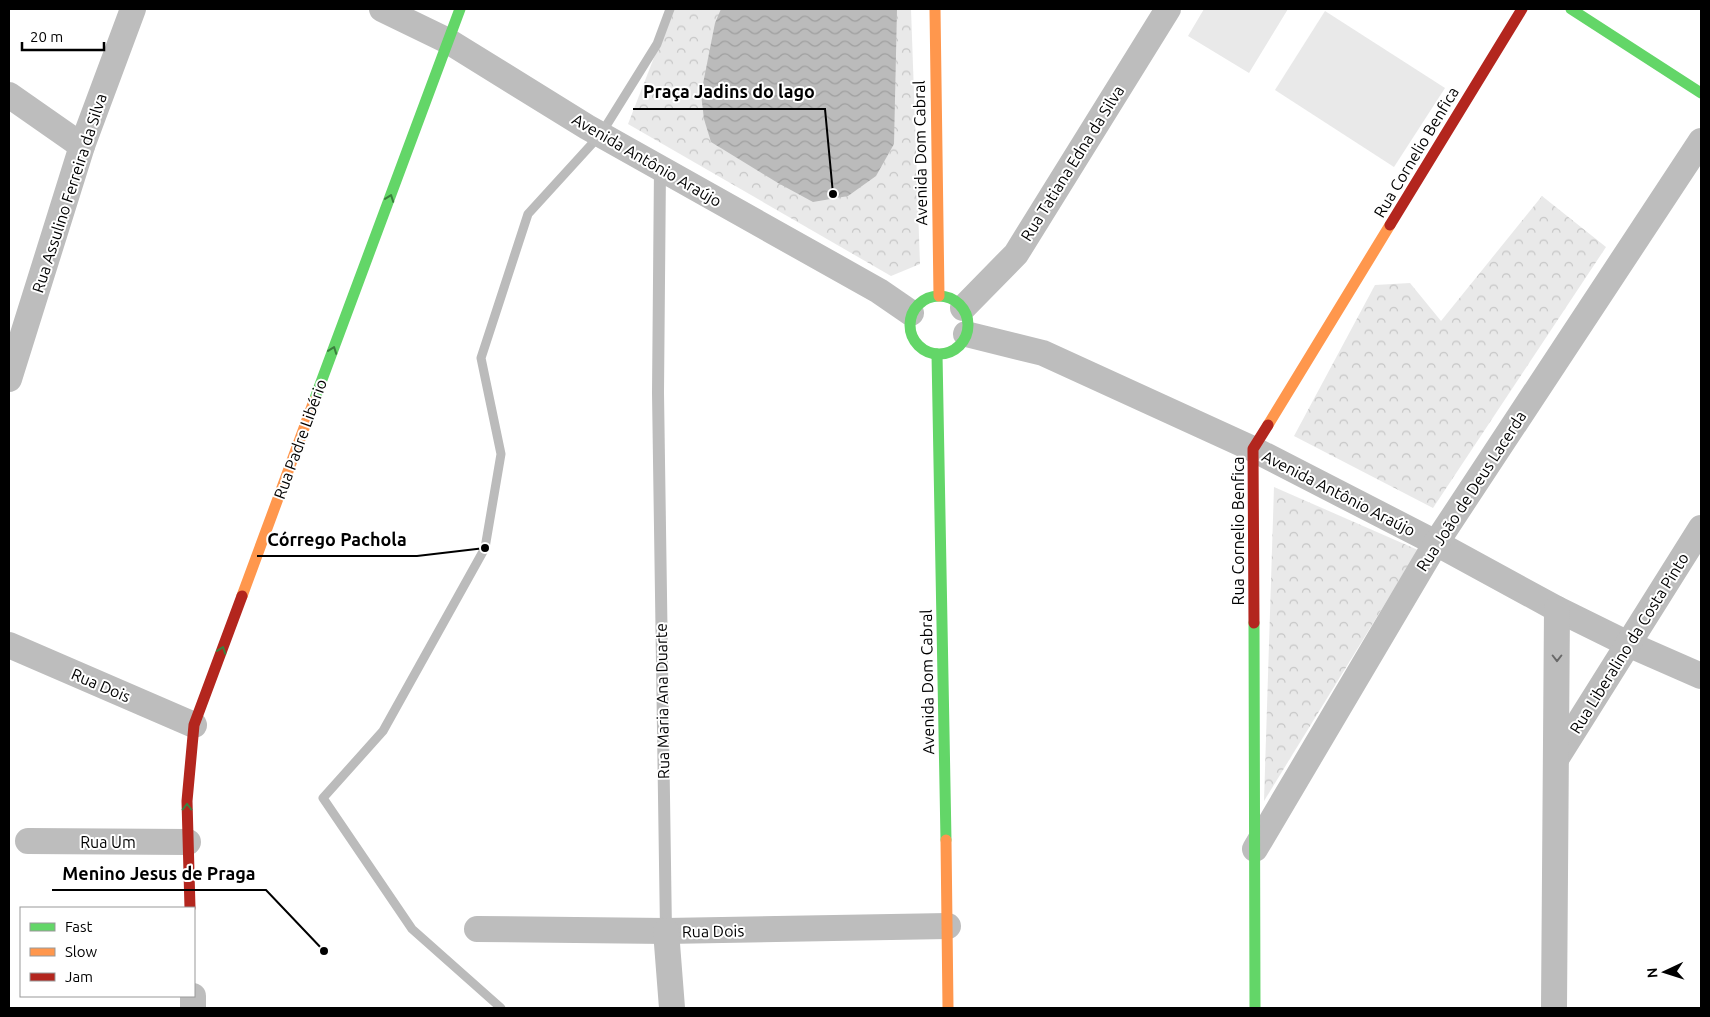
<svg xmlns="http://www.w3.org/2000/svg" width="1710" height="1017" font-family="Ubuntu,sans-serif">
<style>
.grass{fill:#e9e9e9}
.park{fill:url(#park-crowns)}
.water{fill:url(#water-waves)}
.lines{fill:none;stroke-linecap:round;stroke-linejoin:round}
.stream{stroke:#bbb;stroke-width:9}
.lane{stroke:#bdbdbd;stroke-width:12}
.street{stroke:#bdbdbd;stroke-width:26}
.fast{stroke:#63d668;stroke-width:11}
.slow{stroke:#ff974d;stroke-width:11}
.jam{stroke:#b3261e;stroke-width:11}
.oneway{stroke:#3b803e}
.oneway2{stroke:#686868}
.labels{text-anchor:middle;stroke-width:4;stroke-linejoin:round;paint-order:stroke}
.street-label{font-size:16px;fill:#000;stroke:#fff}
.leader{fill:none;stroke:#000;stroke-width:2}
.callout-dot{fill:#000;stroke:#fff;stroke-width:2}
.callout-label{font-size:18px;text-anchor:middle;font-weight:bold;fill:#000;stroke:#fff;stroke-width:4;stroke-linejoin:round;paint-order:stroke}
</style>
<defs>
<pattern id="park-crowns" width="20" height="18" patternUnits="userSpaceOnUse" patternTransform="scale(1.25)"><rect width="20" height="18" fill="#e9e9e9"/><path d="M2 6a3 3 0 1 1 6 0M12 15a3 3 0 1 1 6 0" fill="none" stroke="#c6c6c6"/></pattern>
<pattern id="water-waves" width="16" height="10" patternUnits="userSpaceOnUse" patternTransform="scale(1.25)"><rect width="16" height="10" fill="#bbb"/><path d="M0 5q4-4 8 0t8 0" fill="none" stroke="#9f9f9f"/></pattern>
</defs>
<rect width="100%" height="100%" fill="#fff"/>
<!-- grass -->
<g class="grass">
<polygon points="1204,9 1288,9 1249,73 1188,36"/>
<polygon points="1325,11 1445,88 1394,167 1275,90"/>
</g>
<!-- park -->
<g class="park">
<polygon points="673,9 911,9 920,264 891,276 628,124"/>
<polygon points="1542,196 1606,247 1433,508 1294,436 1375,285 1410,283 1441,321"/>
<polygon points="1274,487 1418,550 1264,801"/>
</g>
<!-- water -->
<polygon class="water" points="721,9 897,9 894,144 876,176 848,196 813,202 778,183 711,142 704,119 701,94 715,23"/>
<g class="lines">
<!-- stream -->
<polyline class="stream" points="501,1008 412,929 323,798 383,731 485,548 501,454 481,358 528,214 601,134 657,44 670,9"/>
<!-- lane -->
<polyline class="lane" points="660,168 658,393 666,931"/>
<!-- street -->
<g class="street">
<polyline points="382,9 448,41 587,127 879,291 911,313"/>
<polyline points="9,95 82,146"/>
<polyline points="963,308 1016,254 1168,9"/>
<polyline points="966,334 1043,353 1253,449 1436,543 1557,609 1628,644 1701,676"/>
<polyline points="9,379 82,146 133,9"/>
<polyline points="9,645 194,725"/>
<polyline points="1556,759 1701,528"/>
<polyline points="28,841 188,842"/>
<polyline points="1255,849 1436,543 1701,141"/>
<polyline points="477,929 666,931 948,926"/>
<polyline points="666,931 672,1008"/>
<polyline points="193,996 193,1008"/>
<polyline points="1554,1008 1557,609"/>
</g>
<!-- fast -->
<g class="fast">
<polyline points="1571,9 1701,93"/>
<circle cx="939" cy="325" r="29"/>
<polyline points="937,354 946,840"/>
<polyline points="314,401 460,9"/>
<polyline points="1254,623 1255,1008"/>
</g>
<!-- slow -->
<g class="slow">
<polyline points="935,9 939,296"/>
<polyline points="1268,425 1390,225"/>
<polyline points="242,596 314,401"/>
<polyline points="946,840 948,1008"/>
</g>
<!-- jam -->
<g class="jam">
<polyline points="1390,225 1522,9"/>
<polyline points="1254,623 1253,449 1268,425"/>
<polyline points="190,908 187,801 194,725 242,596"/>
</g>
</g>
<!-- one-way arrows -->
<defs><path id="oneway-chevron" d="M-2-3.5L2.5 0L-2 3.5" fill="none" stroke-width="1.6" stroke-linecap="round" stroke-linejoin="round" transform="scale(1.25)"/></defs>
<g class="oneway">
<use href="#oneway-chevron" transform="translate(390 198) rotate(-70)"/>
<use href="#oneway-chevron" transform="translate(333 350) rotate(-70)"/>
<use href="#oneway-chevron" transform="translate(222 650) rotate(-70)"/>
<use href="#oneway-chevron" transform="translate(187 807) rotate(-90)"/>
</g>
<use class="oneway2" href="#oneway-chevron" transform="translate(1557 658) rotate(90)"/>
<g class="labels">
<!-- street labels -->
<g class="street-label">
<text transform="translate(1416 152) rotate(-59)" y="6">Rua Cornelio Benfica</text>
<text transform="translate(920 153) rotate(-91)" y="6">Avenida Dom Cabral</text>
<text transform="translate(647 160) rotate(30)" y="6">Avenida Antônio Araújo</text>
<text transform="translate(1072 163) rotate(-58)" y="6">Rua Tatiana Edna da Silva</text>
<text transform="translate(69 193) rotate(-72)" y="6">Rua Assulino Ferreira da Silva</text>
<text transform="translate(300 439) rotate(-70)" y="6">Rua Padre Libério</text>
<text transform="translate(1471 491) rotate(-57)" y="6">Rua João de Deus Lacerda</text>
<text transform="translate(1339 493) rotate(27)" y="6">Avenida Antônio Araújo</text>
<text transform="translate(1238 531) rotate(-90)" y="6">Rua Cornelio Benfica</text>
<text transform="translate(1629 643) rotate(-58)" y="6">Rua Liberalino da Costa Pinto</text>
<text transform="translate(927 682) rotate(-91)" y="6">Avenida Dom Cabral</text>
<text transform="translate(101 685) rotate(23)" y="6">Rua Dois</text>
<text transform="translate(662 701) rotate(-91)" y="6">Rua Maria Ana Duarte</text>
<text x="108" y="848">Rua Um</text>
<text transform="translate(713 931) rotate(-1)" y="6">Rua Dois</text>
</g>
</g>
<!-- callouts -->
<path class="leader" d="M833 194L825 109H633M485 548L417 556H257M324 951L266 890H52"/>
<g class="callout-dot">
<circle cx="833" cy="194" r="5"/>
<circle cx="485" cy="548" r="5"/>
<circle cx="324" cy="951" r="5"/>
</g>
<g class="callout-label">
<text x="729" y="98">Praça Jadins do lago</text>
<text x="337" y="546">Córrego Pachola</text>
<text x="159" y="880">Menino Jesus de Praga</text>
</g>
<!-- border -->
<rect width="1710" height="1017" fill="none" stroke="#000000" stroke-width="20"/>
<!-- legend -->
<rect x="20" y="907" width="175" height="90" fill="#ffffff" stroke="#999999"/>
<rect x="30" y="923" width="25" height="8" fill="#63d668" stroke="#999999"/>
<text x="65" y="932" font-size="15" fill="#000000">Fast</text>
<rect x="30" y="948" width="25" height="8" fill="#ff974d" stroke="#999999"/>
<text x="65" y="957" font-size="15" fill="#000000">Slow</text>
<rect x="30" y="973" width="25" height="8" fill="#b3261e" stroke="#999999"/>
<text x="65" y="982" font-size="15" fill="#000000">Jam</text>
<!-- north arrow -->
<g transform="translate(1665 972) rotate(266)" stroke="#ffffff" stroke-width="4" paint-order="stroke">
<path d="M0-4L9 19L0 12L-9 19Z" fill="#000000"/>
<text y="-8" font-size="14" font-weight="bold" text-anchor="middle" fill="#000000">N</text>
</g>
<!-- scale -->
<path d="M22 42v8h82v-8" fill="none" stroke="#000000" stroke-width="2.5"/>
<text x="30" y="42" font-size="15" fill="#000000" stroke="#ffffff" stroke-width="4" paint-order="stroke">20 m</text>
</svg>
